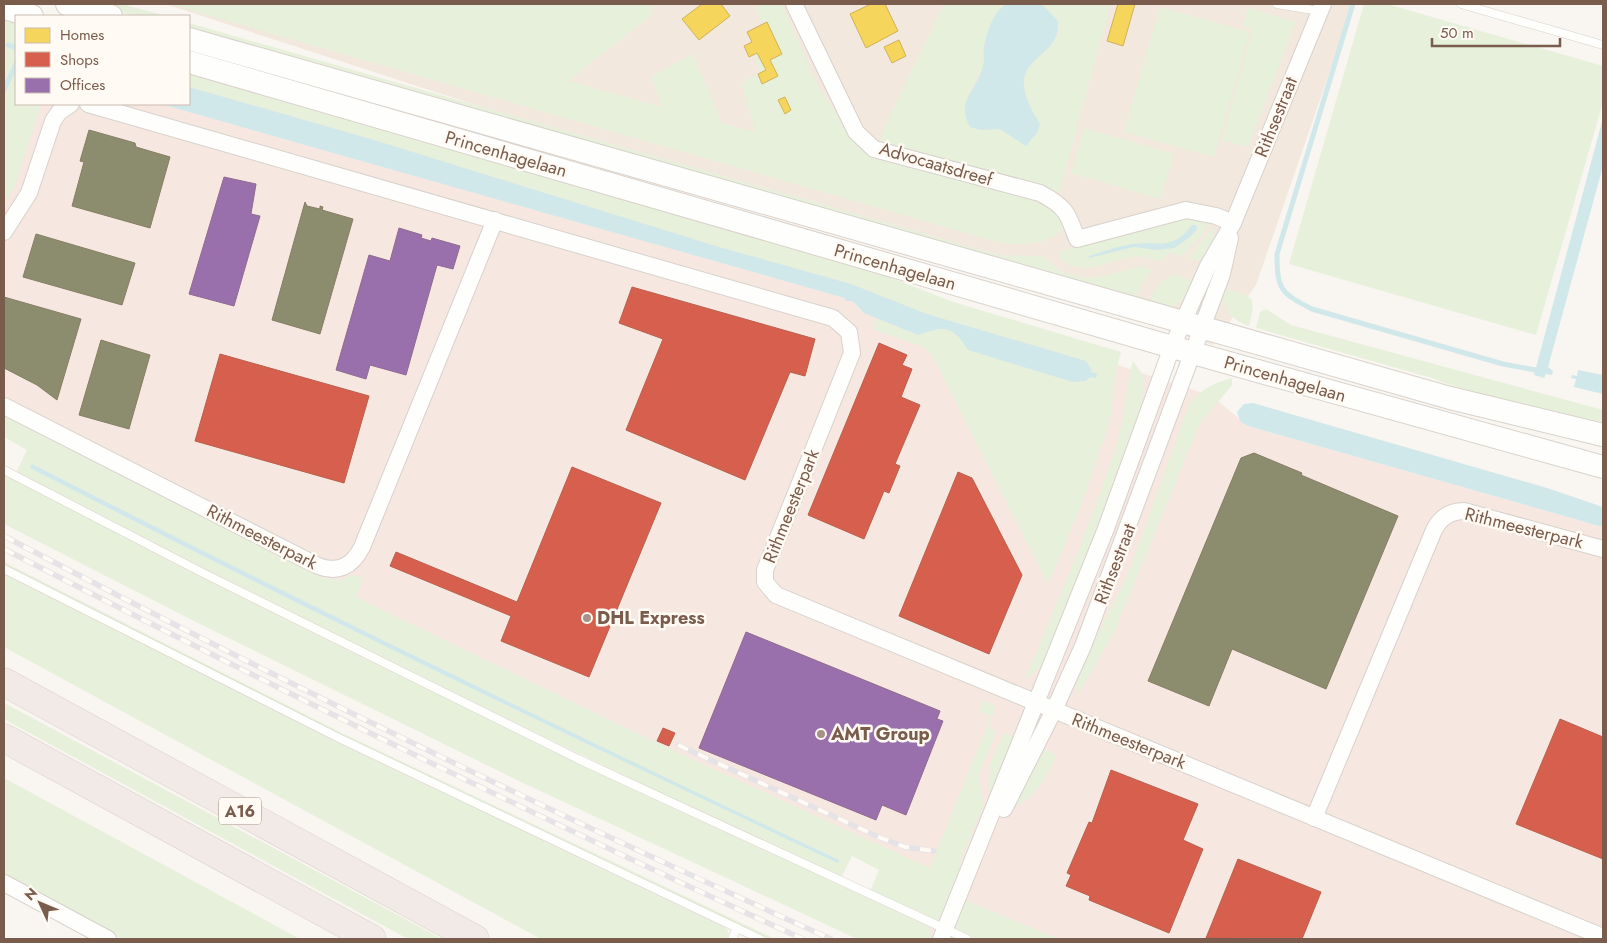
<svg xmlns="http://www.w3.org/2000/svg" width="1607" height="943" font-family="Jost,sans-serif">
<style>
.residential{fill:#f2e8de}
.commercial{fill:#f6e8e1}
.green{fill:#e7f0db;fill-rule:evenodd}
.water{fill:#d0e8ea}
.homes{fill:#f6d55c;stroke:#d1b158}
.shops{fill:#d6604d;stroke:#ba5f4d}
.offices{fill:#9970ab;stroke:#906a8f}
.industry{fill:#8c8c6e;stroke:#877e64}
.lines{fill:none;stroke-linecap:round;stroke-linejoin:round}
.stream{stroke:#d0e8ea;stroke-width:5}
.service-casing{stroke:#d7d1cb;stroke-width:9}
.minor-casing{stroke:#d7d1cb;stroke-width:18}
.secondary-casing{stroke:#d9d2cb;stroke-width:24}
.motorway-casing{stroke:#dad1cc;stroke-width:29}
.service{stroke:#fefefd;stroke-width:8}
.minor{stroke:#fefefd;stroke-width:16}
.secondary{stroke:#fefefd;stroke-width:22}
.motorway{stroke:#f2eae7;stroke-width:28}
.rail-casing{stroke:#e6e3e7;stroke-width:5.5}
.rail{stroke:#fffaf3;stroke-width:4;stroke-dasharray:11;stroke-linecap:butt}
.poi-dot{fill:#a69286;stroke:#fffaf3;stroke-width:2}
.labels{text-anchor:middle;stroke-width:5;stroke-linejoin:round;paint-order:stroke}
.shield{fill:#fffaf3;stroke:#a28b7f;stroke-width:1}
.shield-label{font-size:16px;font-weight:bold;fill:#7a5c4d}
.street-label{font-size:18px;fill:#7a5c4d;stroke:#fffaf3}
.poi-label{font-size:18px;font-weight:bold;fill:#7a5c4d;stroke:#fffaf3;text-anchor:start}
</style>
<rect width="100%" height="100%" fill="#f9f5f0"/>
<!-- residential -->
<polygon class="residential" points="165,4 1353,4 1256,285 1213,345"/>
<!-- commercial -->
<polygon class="commercial" points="4,22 16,104 189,104 189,76 921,300 1212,396 1248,426 1603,527 1603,939 979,939 974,937 973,939 912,939 869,901 885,868 4,436"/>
<!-- green -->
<g class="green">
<polygon points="90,4 122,4 166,16 134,16"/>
<path d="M 169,4 L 654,4 L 652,15 L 568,81 L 662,107 L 652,76 L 693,54 L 722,123 L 756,132 L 741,84 L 760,72 L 751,45 L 768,38 L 756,8 L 760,4 L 782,4 L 819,88 L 856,142 L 1045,201 L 1063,220 L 1064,228 C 1048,246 1018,246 997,242 Z"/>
<path d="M 944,4 L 1007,4 L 994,18 L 984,48 L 983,67 L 967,98 L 981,130 L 1000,129 L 1016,140 L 1040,124 C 1030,108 1016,82 1029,65 C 1039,49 1052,50 1059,29 L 1048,10 L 1042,4 L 1111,4 L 1059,193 L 879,144 L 888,120 Z"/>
<polygon points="1364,4 1387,4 1603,66 1603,102 1536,335 1289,264"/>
<polygon points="1160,7 1250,32 1214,157 1124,132"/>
<polygon points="1248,8 1296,22 1248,147 1222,140 1253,29 1243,26"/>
<polygon points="4,14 16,18 16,104 41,104 15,186 4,203"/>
<polygon points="189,23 999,255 1043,256 1062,272 1085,278 1104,276 1141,266 1152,270 1140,286 1136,303 189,32"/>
<path d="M 189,68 L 864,267 L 953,302 L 1121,352 L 1115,375 L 1110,421 L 1083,501 L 1048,584 L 932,355 L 923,347 L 873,329 L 874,318 L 918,335 C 945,325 953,326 969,350 L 1091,372 L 1091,369 L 1086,361 L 927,314 L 851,284 L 719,247 L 374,140 L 189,87 Z"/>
<polygon points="1084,128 1174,154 1161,199 1071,173"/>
<path d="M 1181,219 L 1193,219 L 1209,223 L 1200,237 L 1182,256 L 1169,253 L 1161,261 C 1150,258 1138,255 1126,258 C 1103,264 1080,277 1059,258 L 1061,251 ZM 1192,225 L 1190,237 L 1174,248 L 1158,250 L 1134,247 L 1089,258 L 1139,244 L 1168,244 L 1183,235 Z"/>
<polygon points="1212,228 1214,236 1203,261 1188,258"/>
<path d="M 1175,275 L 1194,281 C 1183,305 1175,310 1149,305 C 1154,289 1159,280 1175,275 Z"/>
<path d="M 1224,289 C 1254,296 1257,295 1249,326 C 1231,319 1222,310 1224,289 Z"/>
<polygon points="1266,309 1291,325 1603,410 1603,422 1479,396 1432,378 1256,328 1260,312"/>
<path d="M 1133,361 L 1144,377 L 1142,408 L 1113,496 L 1045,663 L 1028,678 L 1026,677 C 1058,600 1092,522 1117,442 C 1126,415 1125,388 1133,361 Z"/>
<path d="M 1232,378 L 1232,385 L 1199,425 L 1115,631 L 1078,695 L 1076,684 L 1079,672 L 1129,572 L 1189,404 C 1201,389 1214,383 1232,378 Z"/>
<path d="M 4,416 L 323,578 L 341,580 L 353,575 L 363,578 L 356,597 L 670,749 L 930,868 L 991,716 L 979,711 L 983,700 L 996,706 L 989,728 L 996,731 L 979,775 L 983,806 L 963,854 L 958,875 L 941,919 L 929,920 L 873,893 L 871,889 L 879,870 L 852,856 L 841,878 C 565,749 291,615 19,474 L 17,471 L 27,450 L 4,437 Z"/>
<polygon points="4,474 577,762 930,927 931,939 857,939 519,781 198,623 4,524"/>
<path d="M 4,562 L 342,733 L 775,939 L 768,939 C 510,820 257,693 4,566 Z"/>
<polygon points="4,573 423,783 726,928 729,933 728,939 541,939 4,647"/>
<polygon points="4,703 38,721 442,939 408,939 4,719"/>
<path d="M 1004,733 L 1015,737 L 990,797 C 985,769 993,758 1004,733 Z"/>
<path d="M 1041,748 L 1057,755 C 1046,777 1035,800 1011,808 Z"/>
<polygon points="4,778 300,939 122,939 4,875"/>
<polygon points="965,900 1059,939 975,939 961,933 955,926"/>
</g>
<!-- water -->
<g class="water">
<path d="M 1007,4 L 1042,4 L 1058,21 C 1061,66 994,52 1040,124 L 1037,133 L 1026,146 L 1000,129 L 981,130 L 970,127 C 955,100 978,90 983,66 C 985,60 983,53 984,47 C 987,32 993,11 1007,4 Z"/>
<path d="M 189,87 L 374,140 L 719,247 L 851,284 L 927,314 L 1086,361 L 1091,369 L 1091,372 L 1097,374 L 1096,378 L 1090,377 L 1086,381 L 1073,382 L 968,350 C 953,326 945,325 918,335 L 864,313 L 853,301 L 845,301 L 845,298 L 161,104 L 189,104 Z"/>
<polygon points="1603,118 1603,166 1548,367 1553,371 1552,375 1546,374 1544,378 1534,375"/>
<path d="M 1192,225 L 1196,225 L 1197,229 L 1190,237 L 1174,248 L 1157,250 L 1134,247 L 1089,258 L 1089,256 C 1103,252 1118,246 1132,244 C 1158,241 1173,251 1192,225 Z"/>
<polygon points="1578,370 1603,375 1603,394 1574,387 1576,379 1571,378 1572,375 1577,376"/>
<polygon points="1253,403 1547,488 1603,507 1603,527 1248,426 1240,421 1237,412 1244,404"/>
<path d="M 32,464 C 299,601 568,732 839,860 L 838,863 C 566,735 297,605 30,468 Z"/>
</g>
<!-- homes -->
<g class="homes">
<polygon points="702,4 721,4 730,16 699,40 682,19"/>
<polygon points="871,4 885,4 898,31 866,48 850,14"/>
<polygon points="1118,4 1135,4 1123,46 1107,41"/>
<polygon points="767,22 782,54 770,60 778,76 762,84 758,74 766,70 757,53 749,57 744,46 752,42 747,32"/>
<polygon points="899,40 906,56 892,63 884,47"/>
<polygon points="785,97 791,110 785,114 778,100"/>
</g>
<!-- shops -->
<g class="shops">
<polygon points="632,287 815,339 805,376 790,372 745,480 626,430 663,339 619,323"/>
<polygon points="879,343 907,355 902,365 912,369 901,397 920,405 895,464 900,466 889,493 884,491 864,539 808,515"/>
<polygon points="220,354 369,396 344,483 195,441"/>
<polygon points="572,467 661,503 589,677 501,641 511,616 390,566 396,552 517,602"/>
<polygon points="958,472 972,478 1022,575 989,654 899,616"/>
<polygon points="1560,719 1603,737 1603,859 1516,824"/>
<polygon points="663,728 675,733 669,746 657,741"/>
<polygon points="1111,770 1198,804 1183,840 1203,849 1169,933 1089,900 1090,896 1066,886 1071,875 1067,873 1089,822 1092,823"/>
<polygon points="1238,859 1321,892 1302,939 1206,938"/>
</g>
<!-- offices -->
<g class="offices">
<polygon points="224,177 256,184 251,214 260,216 234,306 189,294"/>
<polygon points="399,228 422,235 421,238 431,241 432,238 460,246 453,269 437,265 406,375 370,365 366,379 336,370 369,255 390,261"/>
<polygon points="746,632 940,711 937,719 943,721 906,815 882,805 876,820 699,748"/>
</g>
<!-- industry -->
<g class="industry">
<polygon points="89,130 135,143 136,147 170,157 150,228 72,206 84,162 80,161"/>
<polygon points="305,202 307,206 320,209 320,206 323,207 322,210 353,219 320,334 272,320"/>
<polygon points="36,234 135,263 122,305 23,277"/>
<polygon points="4,297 81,319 57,400 37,385 4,368"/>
<polygon points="101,340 150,355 129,429 79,415"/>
<polygon points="1254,453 1302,473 1301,475 1398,516 1326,689 1232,649 1209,706 1148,681 1241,458"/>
</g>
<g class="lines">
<!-- stream -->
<g class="stream">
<path d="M 1353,4 L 1277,254 C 1277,290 1281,293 1312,309 L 1503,364 L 1541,371"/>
<polyline points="8,45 16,48"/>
<polyline points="4,90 16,64"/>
</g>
<!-- service casing -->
<g class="service-casing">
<g id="service">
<polyline points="1277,4 1319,11"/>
<polyline points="1461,4 1603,45"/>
<polyline points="4,470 205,574 578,759 967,939"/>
<polyline points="4,569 339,738 760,939"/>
<polyline points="732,939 737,928"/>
</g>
</g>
<!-- minor casing -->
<g class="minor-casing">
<g id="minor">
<path d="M 794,4 L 856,132 L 874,149 L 1040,193 C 1065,206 1068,213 1077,239 L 1186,210 L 1216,216 L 1233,223"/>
<polyline points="88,104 833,318 849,332 852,353 765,570 765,582 776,595 1603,937"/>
<polyline points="4,232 29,193 53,121 59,112 71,104"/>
<path d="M 4,406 L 316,565 C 337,574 352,567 362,547 L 495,220"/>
<polyline points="1004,809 1054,710 1083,646 1222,274 1230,238"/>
<path d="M 1314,818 L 1434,530 C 1440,518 1450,511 1464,511 L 1603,549"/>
<polyline points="4,883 108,939"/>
<polyline points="941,939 1105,531 1172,347 1208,266 1233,223 1323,4"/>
</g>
</g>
<!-- secondary casing -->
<g class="secondary-casing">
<g id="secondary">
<polyline points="67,4 111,16"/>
<polyline points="4,8 32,16"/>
<polyline points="189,39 1450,398 1603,435"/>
<polyline points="189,62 1193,353 1603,467"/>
</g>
</g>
<!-- motorway casing -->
<g class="motorway-casing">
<g id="motorway">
<polyline points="4,682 475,939"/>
<polyline points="4,738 372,939"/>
</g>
</g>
<!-- service -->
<use href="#service" class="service"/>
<!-- minor -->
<use href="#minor" class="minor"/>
<!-- secondary -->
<use href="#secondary" class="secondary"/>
<!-- motorway -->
<use href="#motorway" class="motorway"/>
<!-- rail casing -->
<g class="rail-casing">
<g id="rail">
<path d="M 4,536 C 275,679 552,813 831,939"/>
<path d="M 4,549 C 268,684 533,816 803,939"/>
<polyline points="678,745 881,838 905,847 934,851"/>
</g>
</g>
<!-- rail -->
<use href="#rail" class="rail"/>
</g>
<!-- markers -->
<g class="poi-dot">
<circle cx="587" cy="618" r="5"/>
<circle cx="821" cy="734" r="5"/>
</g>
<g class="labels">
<!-- shield labels -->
<rect class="shield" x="219" y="797.5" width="42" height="27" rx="4"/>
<g class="shield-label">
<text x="240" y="817">A16</text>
</g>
<!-- street labels -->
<g class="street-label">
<text transform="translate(1276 117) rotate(-68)" y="6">Rithsestraat</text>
<text transform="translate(506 154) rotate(16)" y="6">Princenhagelaan</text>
<text transform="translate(936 164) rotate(16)" y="6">Advocaatsdreef</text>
<text transform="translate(895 267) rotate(16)" y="6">Princenhagelaan</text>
<text transform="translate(1285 379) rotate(16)" y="6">Princenhagelaan</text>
<text transform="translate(791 506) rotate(-68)" y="6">Rithmeesterpark</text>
<text transform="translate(1524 528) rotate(14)" y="6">Rithmeesterpark</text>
<text transform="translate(262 537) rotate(27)" y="6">Rithmeesterpark</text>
<text transform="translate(1115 564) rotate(-69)" y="6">Rithsestraat</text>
<text transform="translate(1129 741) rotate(22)" y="6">Rithmeesterpark</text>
</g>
<!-- poi labels -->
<g class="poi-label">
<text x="597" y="624">DHL Express</text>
<text x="831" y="740">AMT Group</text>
</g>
</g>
<!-- border -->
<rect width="1607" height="943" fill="none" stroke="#7a5c4d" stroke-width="10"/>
<!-- legend -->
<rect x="15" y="15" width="175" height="90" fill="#fffaf3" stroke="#cabbb1"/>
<rect x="25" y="28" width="25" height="15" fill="#f6d55c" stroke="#cabbb1"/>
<text x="60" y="40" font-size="15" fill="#7a5c4d">Homes</text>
<rect x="25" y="52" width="25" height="15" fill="#d6604d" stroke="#cabbb1"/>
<text x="60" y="65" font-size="15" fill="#7a5c4d">Shops</text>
<rect x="25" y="78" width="25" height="15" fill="#9970ab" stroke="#cabbb1"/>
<text x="60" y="90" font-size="15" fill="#7a5c4d">Offices</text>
<!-- north arrow -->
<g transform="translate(40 903) rotate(314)" stroke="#fffaf3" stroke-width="4" paint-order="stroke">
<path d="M0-4L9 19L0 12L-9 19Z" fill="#7a5c4d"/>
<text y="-8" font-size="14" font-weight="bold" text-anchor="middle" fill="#7a5c4d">N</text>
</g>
<!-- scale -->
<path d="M1432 38v8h128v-8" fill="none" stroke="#7a5c4d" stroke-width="2.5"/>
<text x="1440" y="38" font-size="15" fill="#7a5c4d" stroke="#fffaf3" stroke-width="4" paint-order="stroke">50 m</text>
</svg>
